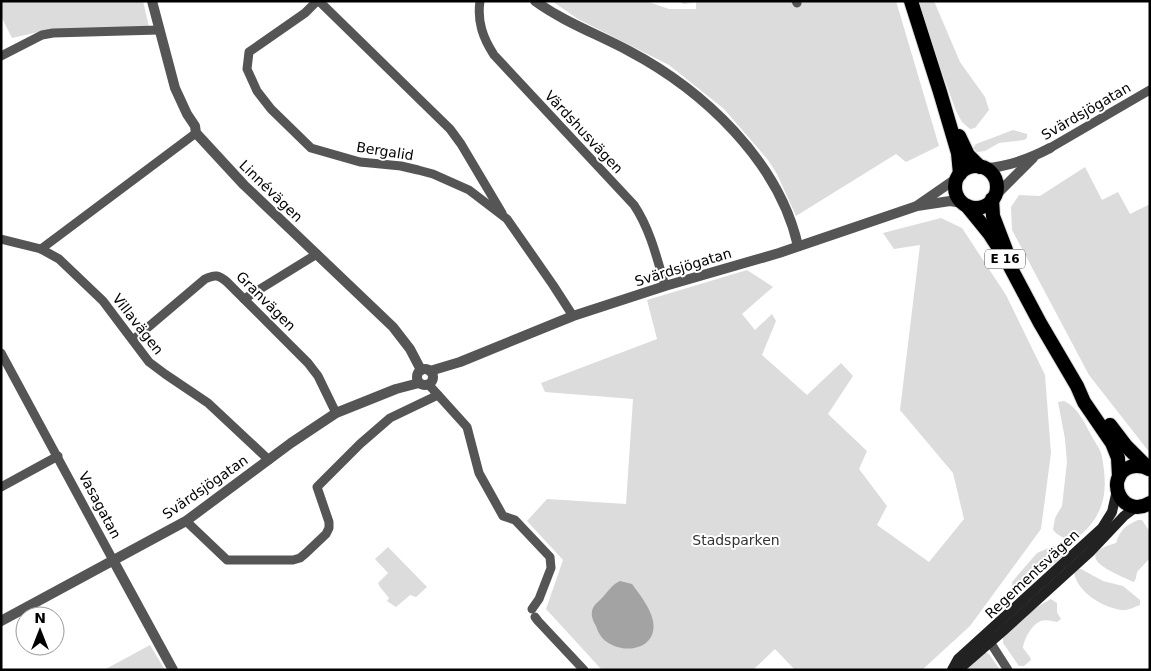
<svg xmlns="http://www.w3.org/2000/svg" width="1151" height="671" font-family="'DejaVu Sans',sans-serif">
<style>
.green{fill:#dcdcdc}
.water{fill:#a3a3a3}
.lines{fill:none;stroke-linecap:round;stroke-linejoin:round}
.trunk-casing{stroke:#dbdbdb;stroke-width:16}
.minor{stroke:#555;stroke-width:9}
.tertiary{stroke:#555;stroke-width:10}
.secondary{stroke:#222;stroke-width:10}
.trunk{stroke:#000;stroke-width:14}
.labels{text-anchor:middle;stroke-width:4;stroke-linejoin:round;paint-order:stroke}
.shield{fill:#fff;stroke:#4c4c4c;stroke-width:1}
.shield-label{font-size:12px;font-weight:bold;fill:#000}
.street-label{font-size:14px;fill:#000;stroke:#fff}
.park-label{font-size:14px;fill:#333;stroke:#fff}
</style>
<rect width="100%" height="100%" fill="#fff"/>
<!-- green -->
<g class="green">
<polygon points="1,1 143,1 149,27 43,31 12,38 1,16"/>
<polygon points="552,1 646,1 669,9 696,9 696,2 684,4 677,1 896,1 939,146 906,162 896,154 796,216 777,174 768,160 724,109 669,65 578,19"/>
<polygon points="916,1 934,1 960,62 985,97 989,110 975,128 970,129 962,122 956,111"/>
<polygon points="1013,130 1027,134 1027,138 1024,140 999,143 985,151 977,152 973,148 976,144"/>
<polygon points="1085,167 1102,200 1118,192 1130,214 1150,204 1150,453 1089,375 1012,230 1011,207 1019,195 1040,196"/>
<polygon points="941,218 962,228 1006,295 1045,375 1051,453 1041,529 970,626 922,670 795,670 775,649 753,670 602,670 546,609 563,560 527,521 547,499 626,504 633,399 545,392 541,383 657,339 647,300 747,270 773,287 742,314 755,330 772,314 776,321 762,355 807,395 841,363 853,376 828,414 867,451 859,469 887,506 877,525 929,562 964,519 953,473 900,410 920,245 894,249 883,233"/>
<path d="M 1064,401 C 1077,407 1083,420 1090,433 C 1093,440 1101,449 1102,457 C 1107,485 1107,507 1087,529 C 1081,535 1076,538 1067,540 L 1057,534 L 1053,530 L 1055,518 L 1062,506 L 1067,462 L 1065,439 L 1058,402 Z"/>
<path d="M 1138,520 L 1142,520 L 1150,532 L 1150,558 L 1137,572 L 1136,578 L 1134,582 C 1114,573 1069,556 1116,543 C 1121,529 1125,526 1138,520 Z"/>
<polygon points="1053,546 1061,549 1064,556 1031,581 1016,589 1012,588 1012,582 1037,553"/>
<polygon points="388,547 427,587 416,597 410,595 396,607 387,601 389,598 380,587 378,583 388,573 375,559"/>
<path d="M 1078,569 L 1081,569 L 1103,581 L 1123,586 L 1140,600 L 1140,605 C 1134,607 1128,611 1121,610 C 1102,607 1077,592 1074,572 Z"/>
<path d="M 1051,599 L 1057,603 L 1057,612 L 1061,619 L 1057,622 C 1052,621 1046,619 1041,621 C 1032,624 1024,639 1023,648 L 1030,657 L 1031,660 L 1024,666 L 1019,666 L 1003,643 L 1003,636 L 1035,608 Z"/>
<polygon points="150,645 165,670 104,670"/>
<polygon points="985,652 989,654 1000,670 955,670"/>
</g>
<!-- water -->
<path class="water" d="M 620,581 L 632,584 C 640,595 650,607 653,621 C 658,649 625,655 607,642 C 601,638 598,632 596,626 C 593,621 590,614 593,608 C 594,605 598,602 601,599 C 607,593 612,584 620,581 Z"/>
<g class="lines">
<!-- trunk casing -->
<g class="trunk-casing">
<g id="trunk">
<polyline points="911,1 940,92 958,153 960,174"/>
<polyline points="959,136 968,155 980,167"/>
<circle cx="976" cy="187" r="21"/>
<polyline points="992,199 993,216 1006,250"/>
<polyline points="967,206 989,233 1006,259 1040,323 1077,386 1084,402 1112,443 1118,458 1119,477"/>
<polyline points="1110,425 1126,446 1149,469"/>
<path d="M 1149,469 C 1143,466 1137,465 1130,467 C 1103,477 1122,520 1150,503"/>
</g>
</g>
<!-- minor -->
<g class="minor">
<polyline points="317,1 305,13 249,52 247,69 257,91 271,109 311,148 360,162 401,166 418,170 433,174 469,190 507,219 553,285 573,316"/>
<polyline points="319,1 450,129 461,144 502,213"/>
<path d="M 480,1 C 477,22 483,38 494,55 L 634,205 C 650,229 657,258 665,286"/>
<polyline points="796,1 797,3"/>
<polyline points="1,56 42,35 53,33 159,30"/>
<polyline points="1050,148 1150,90"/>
<polyline points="1,239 41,249 59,259 103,301 149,362 165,374 208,403 269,460"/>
<polyline points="41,249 196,133"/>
<polyline points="244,299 317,254"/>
<path d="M 133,340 L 205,279 C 215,274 219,275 227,282 L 308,363 L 318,376 L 336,413"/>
<polyline points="1,353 113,560"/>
<polyline points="429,385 467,427 479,473 503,516 515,520 550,557 551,568 539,599 532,609"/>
<polyline points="1,487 58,456"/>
<polyline points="186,521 227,560 293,560 300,558 306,553 326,534 329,528 329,522 317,487 360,444 390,418 438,395"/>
<polyline points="535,617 538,621 584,670"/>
<polyline points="990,642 1008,670"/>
</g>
<!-- tertiary -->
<g class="tertiary">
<polyline points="152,1 175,88 187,114 195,126 196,133 244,185 393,327 410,349 421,370"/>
<path d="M 535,1 C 564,22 597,34 629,51 C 703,90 779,161 798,246"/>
<path d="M 985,168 C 1008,167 1029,159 1050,148"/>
<polyline points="995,196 1033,158"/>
<polyline points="918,205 957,178"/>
<circle cx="425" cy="377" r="8"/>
<polyline points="430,371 460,362 573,316 665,286 779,253 917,206 950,201 963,203"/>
<polyline points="113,560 173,670"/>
<polyline points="1,621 186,521 291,443 336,413 396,389 419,383"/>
</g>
<!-- secondary -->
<g class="secondary">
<polyline points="952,670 958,659 1102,528 1112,512 1117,490"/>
<polyline points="954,670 964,665 1002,632 1090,552 1124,516 1136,507"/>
</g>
<!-- trunk -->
<use href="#trunk" class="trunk"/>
</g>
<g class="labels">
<!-- shield labels -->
<rect class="shield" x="985" y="249.5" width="40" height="19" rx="4"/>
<g class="shield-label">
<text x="1005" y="263">E 16</text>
</g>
<!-- street labels -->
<g class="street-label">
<text transform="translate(1086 111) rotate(-30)" y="5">Svärdsjögatan</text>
<text transform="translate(584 132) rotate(47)" y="5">Värdshusvägen</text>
<text transform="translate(385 151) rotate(9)" y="5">Bergalid</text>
<text transform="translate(271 191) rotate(44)" y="5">Linnévägen</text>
<text transform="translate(683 267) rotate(-17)" y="5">Svärdsjögatan</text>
<text transform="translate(266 301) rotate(45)" y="5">Granvägen</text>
<text transform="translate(138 324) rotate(52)" y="5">Villavägen</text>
<text transform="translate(205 487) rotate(-35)" y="5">Svärdsjögatan</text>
<text transform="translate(100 505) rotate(62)" y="5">Vasagatan</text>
<text transform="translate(1032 574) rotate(-43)" y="5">Regementsvägen</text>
</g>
<!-- park labels -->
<g class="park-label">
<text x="736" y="545">Stadsparken</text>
</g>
</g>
<!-- border -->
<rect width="1151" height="671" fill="none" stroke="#000000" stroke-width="5"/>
<!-- north arrow -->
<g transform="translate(40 631)"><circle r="24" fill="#ffffff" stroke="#999999"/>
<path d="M0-4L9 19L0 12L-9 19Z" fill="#000000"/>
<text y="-8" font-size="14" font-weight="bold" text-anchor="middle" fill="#000000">N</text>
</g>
</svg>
